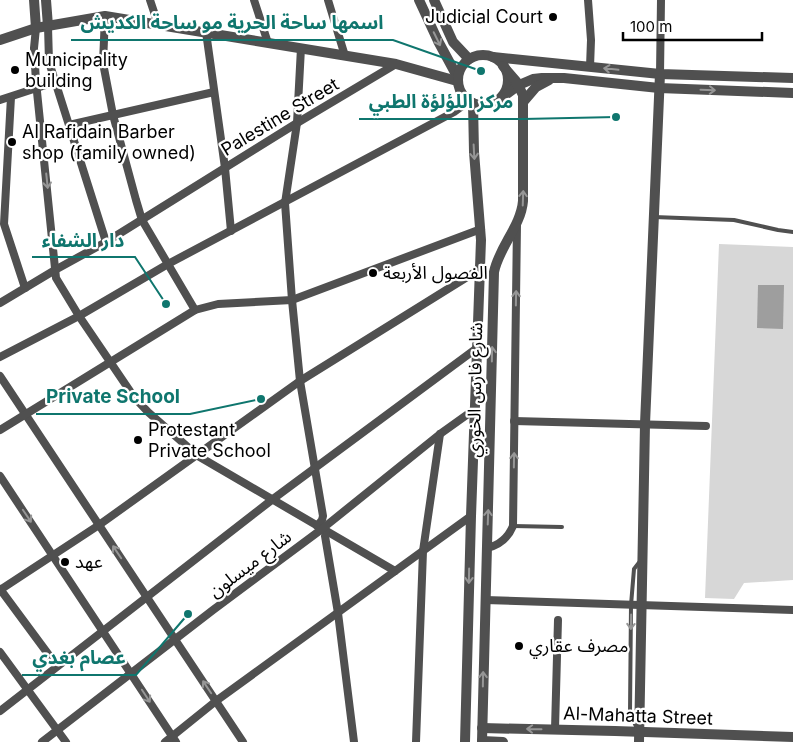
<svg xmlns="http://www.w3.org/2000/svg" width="793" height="742" font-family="Inter,'Noto Sans Arabic',sans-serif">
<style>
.green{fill:#d7d7d7}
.water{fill:#9e9e9e}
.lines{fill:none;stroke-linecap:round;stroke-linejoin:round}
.service{stroke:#505050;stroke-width:4}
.minor{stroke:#505050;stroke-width:8}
.tertiary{stroke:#505050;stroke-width:10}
.oneway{stroke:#969696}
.poi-dot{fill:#000;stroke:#fff;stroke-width:2}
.labels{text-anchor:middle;stroke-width:4.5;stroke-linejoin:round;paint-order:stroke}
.poi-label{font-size:18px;fill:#000;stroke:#fff;text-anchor:start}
.street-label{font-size:18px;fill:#000;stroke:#fff}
.leader{fill:none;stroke:#0f766e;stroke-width:2}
.callout-dot{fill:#0f766e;stroke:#fff;stroke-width:2}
.callout-label{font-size:19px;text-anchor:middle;font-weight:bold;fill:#0f766e;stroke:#fff;stroke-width:4.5;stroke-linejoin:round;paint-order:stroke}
</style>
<rect width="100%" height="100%" fill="#fff"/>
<!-- green -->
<polygon class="green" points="719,244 793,247 793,580 744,583 734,599 705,598"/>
<!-- water -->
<polygon class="water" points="758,285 784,285 783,329 757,328"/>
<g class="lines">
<!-- service -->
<g class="service">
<polyline points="654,217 734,220 778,230 793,232"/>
<polyline points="513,526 562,527"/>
<polyline points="637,729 630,712 631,605 634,569 641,560"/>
</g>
<!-- minor -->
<g class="minor">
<polyline points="150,0 158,24"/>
<polyline points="254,0 268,43"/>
<polyline points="328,0 345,56"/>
<polyline points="588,0 591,40 590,67"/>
<polyline points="105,16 103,63 113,115 136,200 142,220 195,310"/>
<polyline points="48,26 49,62 106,242"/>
<polyline points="36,28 34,48 36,82 56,278 79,316 134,397 148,412 198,456 395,571"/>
<polyline points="206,32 225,168 231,231"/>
<polyline points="301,48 297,123 285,203 292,300 300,381 323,516 322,520 317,526"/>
<polyline points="660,74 661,0"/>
<polyline points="11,97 4,224 25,288"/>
<polyline points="0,100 55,82"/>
<polyline points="69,125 214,92"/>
<polyline points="0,303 55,270 106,242 297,123 396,64"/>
<polyline points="0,357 79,316 168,264 454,112 469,101"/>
<polyline points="0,376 243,742"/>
<polyline points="514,421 706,426"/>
<polyline points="0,430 195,310 218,304 292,300 481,229"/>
<polyline points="0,476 176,742"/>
<polyline points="326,531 325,536 338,613 354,742"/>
<path d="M 487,548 C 500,545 508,538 513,526 L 517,224"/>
<polyline points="0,589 57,666"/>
<polyline points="0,590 99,525 300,381 480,269"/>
<polyline points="485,600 793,610"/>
<polyline points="0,652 66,742"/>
<polyline points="0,711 273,499 477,348"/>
<polyline points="555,729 558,620"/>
<polyline points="42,742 213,610 322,529 440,434 475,409"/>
<polyline points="165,742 216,701 471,516"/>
<polyline points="416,742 423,551 440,434"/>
</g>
<!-- tertiary -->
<g class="tertiary">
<polyline points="34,0 36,28"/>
<polyline points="46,0 48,26"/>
<polyline points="419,0 438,41 458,78"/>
<polyline points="434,0 453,42 469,59"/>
<polyline points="0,40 36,28 105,16 396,64 457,81"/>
<circle cx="483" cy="80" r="25"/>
<polyline points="493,57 660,74 793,78"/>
<polyline points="500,99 519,85 533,79 542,78 564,78 659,88 793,93"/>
<polyline points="524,101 536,87 549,80"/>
<polyline points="482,728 615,731 793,737"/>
<polyline points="482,741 503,742"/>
<polyline points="465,742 471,516 481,240 474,152 473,103"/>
<path d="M 482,742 L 494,272 C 499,247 521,226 523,201 L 523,95 L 516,81 L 503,66"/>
<polyline points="639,742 645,424 660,74"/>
</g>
</g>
<!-- one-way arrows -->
<defs><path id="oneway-shaft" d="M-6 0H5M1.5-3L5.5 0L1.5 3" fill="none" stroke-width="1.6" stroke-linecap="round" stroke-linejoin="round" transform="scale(1.25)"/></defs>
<g class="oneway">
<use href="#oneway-shaft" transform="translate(437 39) rotate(64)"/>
<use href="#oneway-shaft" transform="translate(611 69) rotate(-174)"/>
<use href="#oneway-shaft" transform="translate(708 90) rotate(2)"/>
<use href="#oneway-shaft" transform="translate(474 152) rotate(87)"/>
<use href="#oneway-shaft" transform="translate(47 181) rotate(84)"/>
<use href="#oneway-shaft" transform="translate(523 198) rotate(-88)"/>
<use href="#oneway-shaft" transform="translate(516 298) rotate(-89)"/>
<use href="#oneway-shaft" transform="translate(492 354) rotate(-89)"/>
<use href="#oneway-shaft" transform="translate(514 460) rotate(-89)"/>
<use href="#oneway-shaft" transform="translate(27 516) rotate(56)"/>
<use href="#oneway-shaft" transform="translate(488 517) rotate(-88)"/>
<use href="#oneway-shaft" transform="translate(117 552) rotate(-124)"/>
<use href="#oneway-shaft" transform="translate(469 576) rotate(91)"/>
<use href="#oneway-shaft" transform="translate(631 622) rotate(91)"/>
<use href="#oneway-shaft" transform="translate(483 679) rotate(-89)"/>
<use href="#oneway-shaft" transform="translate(207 687) rotate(-124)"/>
<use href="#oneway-shaft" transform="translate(146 696) rotate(57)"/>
<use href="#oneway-shaft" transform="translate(534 729) rotate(-179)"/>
</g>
<!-- markers -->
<g class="poi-dot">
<circle cx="553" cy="17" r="5"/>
<circle cx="15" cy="70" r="5"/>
<circle cx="12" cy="142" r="5"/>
<circle cx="373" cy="273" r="5"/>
<circle cx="138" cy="440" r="5"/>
<circle cx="65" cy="562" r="5"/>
<circle cx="519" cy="646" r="5"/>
</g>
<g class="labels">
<!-- poi labels -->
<g class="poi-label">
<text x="543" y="23" text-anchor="end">Judicial Court</text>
<text x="25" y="66">Municipality<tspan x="25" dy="21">building</tspan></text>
<text x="22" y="138">Al Rafidain Barber<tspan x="22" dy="21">shop (family owned)</tspan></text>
<text x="383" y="279">الفصول الأربعة</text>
<text x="148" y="436">Protestant<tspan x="148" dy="21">Private School</tspan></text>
<text x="75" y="568">عهد</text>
<text x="529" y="652">مصرف عقاري</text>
</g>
<!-- street labels -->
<g class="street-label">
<text transform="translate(280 117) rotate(-31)" y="6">Palestine Street</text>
<text transform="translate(475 390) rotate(-89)" y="6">شارع فارس الخوري</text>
<text transform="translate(250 564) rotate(-37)" y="6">شارع ميسلون</text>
<text transform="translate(638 716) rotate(2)" y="6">Al-Mahatta Street</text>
</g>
</g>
<!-- callouts -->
<path class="leader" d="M481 71L393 40H71M616 117L523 119H359M166 304L135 257H32M261 399L190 414H36M188 614L136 675H22"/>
<g class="callout-dot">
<circle cx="481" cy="71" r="5"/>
<circle cx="616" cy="117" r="5"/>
<circle cx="166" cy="304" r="5"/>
<circle cx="261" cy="399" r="5"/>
<circle cx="188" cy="614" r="5"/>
</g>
<g class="callout-label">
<text x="232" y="29">اسمها ساحة الحرية مو ساحة الكديش</text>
<text x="441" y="108">مركز اللؤلؤة الطبي</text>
<text x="83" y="247">دار الشفاء</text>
<text x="113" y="403">Private School</text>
<text x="79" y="664">عصام بغدي</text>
</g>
<!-- scale -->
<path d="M623 32v8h139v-8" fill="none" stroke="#000000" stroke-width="2.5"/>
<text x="630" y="32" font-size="15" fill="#000000" stroke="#ffffff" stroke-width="4" paint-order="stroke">100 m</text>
</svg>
